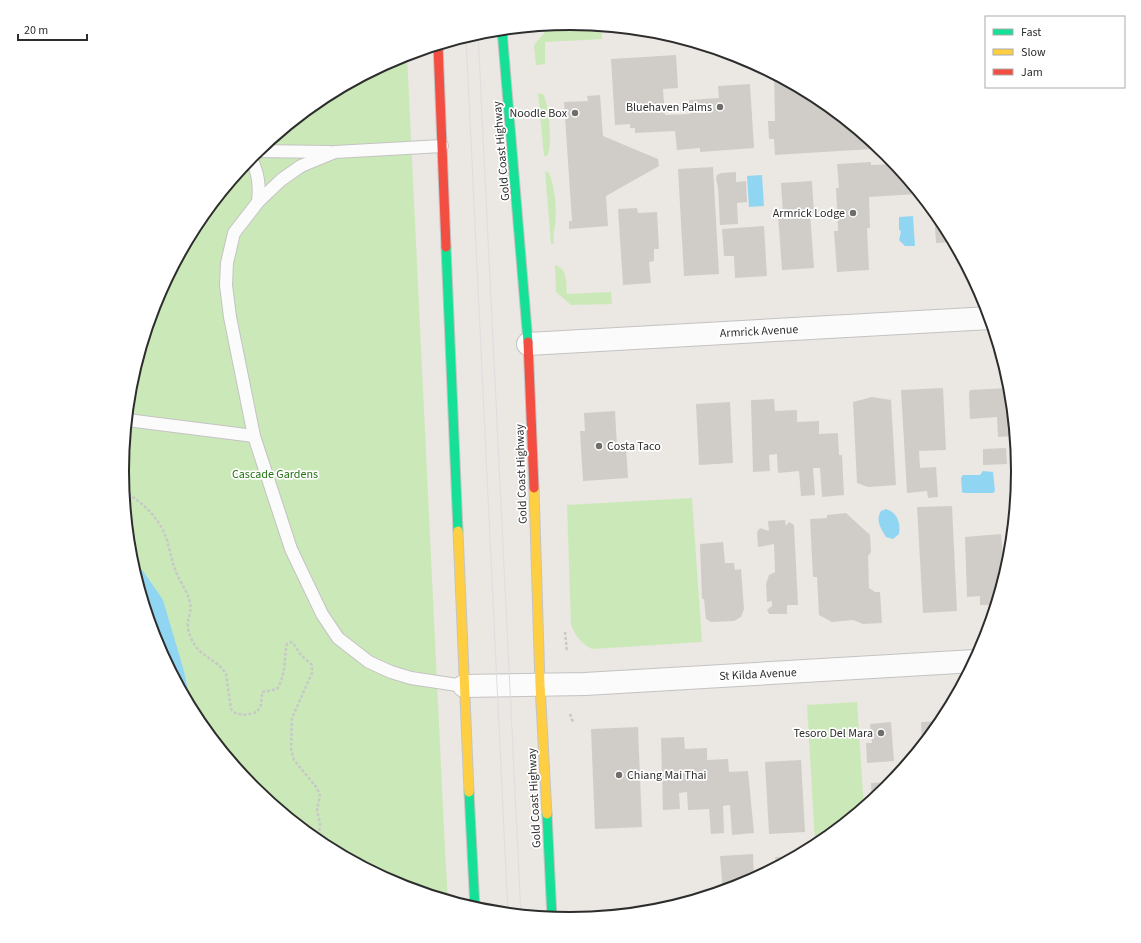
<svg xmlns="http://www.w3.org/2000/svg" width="1141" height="943" font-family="'Source Sans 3',sans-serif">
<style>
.green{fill:#cbe9b8}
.water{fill:#90d6f3}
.building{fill:#d0cdc9}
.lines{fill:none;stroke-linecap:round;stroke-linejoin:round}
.lane-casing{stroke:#c4c3c3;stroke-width:14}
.street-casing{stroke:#c4c3c3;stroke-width:24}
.fast-casing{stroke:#c6c4c3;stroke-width:11}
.slow-casing{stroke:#c6c4c3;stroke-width:11}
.jam-casing{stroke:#c6c4c3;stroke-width:11}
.path{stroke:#c8c8c8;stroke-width:2.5;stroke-dasharray:3 2;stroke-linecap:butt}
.lane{stroke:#fcfbfb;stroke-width:12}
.street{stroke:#fcfbfb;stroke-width:22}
.fast{stroke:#16e098;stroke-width:9}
.slow{stroke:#ffcf43;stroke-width:9}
.jam{stroke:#f24e42;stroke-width:9}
.tram{stroke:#dedee0;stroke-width:1}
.poi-dot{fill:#706e6c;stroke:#fff;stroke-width:1.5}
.labels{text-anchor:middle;stroke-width:3.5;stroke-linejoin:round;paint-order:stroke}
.poi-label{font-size:12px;fill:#2d2d2d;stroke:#fff;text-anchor:end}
.street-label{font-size:12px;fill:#2d2d2d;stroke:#fff}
.park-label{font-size:12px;fill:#247214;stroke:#fff}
.rim{fill:none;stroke:#2d2d2d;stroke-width:2}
</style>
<rect width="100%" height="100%" fill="#ebe7e2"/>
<!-- green -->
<g class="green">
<polygon points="601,28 602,39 545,42 545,64 536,65 534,45 546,31"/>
<polygon points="407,55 445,850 448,901 399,886 321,844 253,788 197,720 193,713 184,671 143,571 132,564 131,559 122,471 131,384 156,300 198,222 254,154 322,98 399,57"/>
<path d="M 538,93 L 543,94 C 549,104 553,147 547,156 L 544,156 Z"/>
<path d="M 545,171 L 549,173 C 555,187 557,210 555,225 C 554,232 553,236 554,244 L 551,244 Z"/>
<path d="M 555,265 C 568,269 566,283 567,294 L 611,292 L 612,304 L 571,305 L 556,292 Z"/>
<path d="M 692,498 L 702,642 L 592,649 C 581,643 576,637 571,625 L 567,505 Z"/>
<polygon points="857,702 864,808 822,842 815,843 807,705"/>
</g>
<!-- water -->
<g class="water">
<polygon points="762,175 764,206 749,207 747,176"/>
<polygon points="913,216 915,246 905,246 899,240 901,232 899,229 899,217"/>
<polygon points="983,471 993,472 995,491 993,493 964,493 962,492 961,478 963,475 980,475"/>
<path d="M 886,509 C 897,512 901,523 899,534 L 893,539 L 886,537 C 881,528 875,521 881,511 Z"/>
<polygon points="132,564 143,571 163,600 184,671 193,713 156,643"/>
</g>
<!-- building -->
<g class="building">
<polygon points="676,55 678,88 663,89 665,115 690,114 689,100 719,98 718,86 750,84 754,148 700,152 700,148 677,150 675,131 635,133 635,128 630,128 630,124 615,125 611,59"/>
<polygon points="774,74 820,99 872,141 872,149 775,155 774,139 769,139 768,121 775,121"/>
<polygon points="600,95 603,136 658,159 659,166 606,196 608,226 569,229 569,221 572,221 564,102 588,101 587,96"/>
<polygon points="871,162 871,165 896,164 917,190 917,194 869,197 870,228 867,228 869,270 837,272 834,231 838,231 836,188 839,188 837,164"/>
<polygon points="713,167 719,274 684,276 678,169"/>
<polygon points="736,172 736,182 746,181 747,202 737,203 738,224 720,225 718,187 716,179 717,175 721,173"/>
<polygon points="812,181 814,213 810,213 814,268 782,270 778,215 783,215 781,183"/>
<polygon points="637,208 638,213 657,212 659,249 654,249 654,261 649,262 651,283 623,285 618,209"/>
<polygon points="934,211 944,223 954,242 936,243"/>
<polygon points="764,226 767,276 735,278 734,256 724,256 722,229"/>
<polygon points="943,388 946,450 919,451 920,468 936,467 938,497 928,498 927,491 907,493 901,390"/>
<polygon points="1008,388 1011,393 1016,437 1014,436 998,437 997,417 970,419 969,393 970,390"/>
<polygon points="872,397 891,400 896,485 868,487 857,483 853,402"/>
<polygon points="774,399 775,411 797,410 797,422 819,421 819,434 838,433 839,455 842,455 844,495 822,497 820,468 813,468 815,495 801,496 799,471 778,473 777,454 769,455 770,471 753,472 751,400"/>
<polygon points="730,402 733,463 699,465 696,404"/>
<polygon points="615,411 617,446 626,446 628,478 583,481 580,431 585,431 584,413"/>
<polygon points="1006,448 1007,464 983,465 983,449"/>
<polygon points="1014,486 1018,486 1016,503 1015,503"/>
<polygon points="952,506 957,611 923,613 917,507"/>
<polygon points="846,513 870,535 871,552 868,556 869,588 875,592 880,592 882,623 863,624 853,620 832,622 819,615 817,577 813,577 810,519 827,518 827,515"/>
<polygon points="785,520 786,526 789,522 794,525 798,605 787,605 787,614 769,614 767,610 772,606 772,601 767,602 766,584 769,575 775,572 774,544 758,547 757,532 760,528 769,531 768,521"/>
<polygon points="1001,534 1005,577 999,595 994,595 994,605 980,605 980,596 967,597 965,537"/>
<polygon points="723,542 725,563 734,563 735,570 741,569 744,609 741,617 734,621 711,622 706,619 704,599 702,599 700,544"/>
<polygon points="943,721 922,747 921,722"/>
<polygon points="891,722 894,761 867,763 866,743 872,743 870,724"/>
<polygon points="638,727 642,827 595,829 591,729"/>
<polygon points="684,737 685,749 707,748 707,760 728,759 729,772 748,771 754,833 732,835 730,805 723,806 724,833 711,834 709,809 688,810 687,792 679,793 680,809 663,810 661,738"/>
<polygon points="801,760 805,832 769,834 765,762"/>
<polygon points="893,782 887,789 872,802 871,783"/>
<polygon points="753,854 754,880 742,886 723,892 720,856"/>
<polygon points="798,856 778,867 776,868 775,857"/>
</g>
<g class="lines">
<!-- lane casing -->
<g class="lane-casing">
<g id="lane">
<polyline points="442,146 335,152 301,166 281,180 258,202 234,233 227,263 226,285 230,317 254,436 291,549 322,614 338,638 369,662 391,672 411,678 464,686"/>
<polyline points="257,151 330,152"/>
<path d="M 251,158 C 258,173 260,185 258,202"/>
<polyline points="127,420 254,436"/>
</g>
</g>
<!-- street casing -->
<g class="street-casing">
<g id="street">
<polyline points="528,344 990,318"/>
<polyline points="464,686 585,684 975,661"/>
</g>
</g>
<!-- fast casing -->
<g class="fast-casing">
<g id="fast">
<polyline points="502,30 528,342"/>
<polyline points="446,247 458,531"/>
<polyline points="469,792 475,909"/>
<polyline points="547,814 552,918"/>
</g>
</g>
<!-- slow casing -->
<g class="slow-casing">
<g id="slow">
<polyline points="534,488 540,685 547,814"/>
<polyline points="458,531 469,792"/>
</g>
</g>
<!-- jam casing -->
<g class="jam-casing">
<g id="jam">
<polyline points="438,45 446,247"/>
<polyline points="528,342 534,488"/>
</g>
</g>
<!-- path -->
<g class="path">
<path d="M 124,491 C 144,504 159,517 167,540 C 170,551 172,562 176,572 C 180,582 188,592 190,603 C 193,615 183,620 191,638 C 199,658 217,658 226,674 L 231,709 C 237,717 248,715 257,712 L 261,705 L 262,692 L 277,689 C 287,673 283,661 287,644 L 290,642 L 293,643 L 301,655 L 312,665 L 312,673 L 292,718 L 291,749 L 294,760 L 317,788 L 320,795 L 317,810 L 320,824 L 318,842"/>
<polyline points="565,632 567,652"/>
<polyline points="570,714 573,722"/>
</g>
<!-- lane -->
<use href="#lane" class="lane"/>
<!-- street -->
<use href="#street" class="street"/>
<!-- fast -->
<use href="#fast" class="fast"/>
<!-- slow -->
<use href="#slow" class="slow"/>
<!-- jam -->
<use href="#jam" class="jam"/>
<!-- tram -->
<g class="tram">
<polyline points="478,33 521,915"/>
<polyline points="466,37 508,914"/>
</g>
</g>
<!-- markers -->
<g class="poi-dot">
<circle cx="720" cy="107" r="4"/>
<circle cx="575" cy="113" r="4"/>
<circle cx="853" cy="213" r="4"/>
<circle cx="599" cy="446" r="4"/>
<circle cx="881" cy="733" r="4"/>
<circle cx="619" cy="775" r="4"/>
</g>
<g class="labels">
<!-- poi labels -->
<g class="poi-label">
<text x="712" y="111">Bluehaven Palms</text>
<text x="567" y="117">Noodle Box</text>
<text x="845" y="217">Armrick Lodge</text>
<text x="607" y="450" text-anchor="start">Costa Taco</text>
<text x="873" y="737">Tesoro Del Mara</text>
<text x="627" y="779" text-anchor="start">Chiang Mai Thai</text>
</g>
<!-- street labels -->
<g class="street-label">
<text transform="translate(501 151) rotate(-95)" y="4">Gold Coast Highway</text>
<text transform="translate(759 331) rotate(-3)" y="4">Armrick Avenue</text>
<text transform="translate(521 474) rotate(-92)" y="4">Gold Coast Highway</text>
<text transform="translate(758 674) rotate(-3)" y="4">St Kilda Avenue</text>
<text transform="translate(534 798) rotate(-93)" y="4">Gold Coast Highway</text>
</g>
<!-- park labels -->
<g class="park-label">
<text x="275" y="478">Cascade Gardens</text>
</g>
</g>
<!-- crop -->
<path d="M0 0H1141V943H0ZM129 471a441 441 0 1 1 882 0a441 441 0 1 1-882 0Z" fill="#fff" fill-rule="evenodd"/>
<path class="rim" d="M129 471a441 441 0 1 1 882 0a441 441 0 1 1-882 0Z"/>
<!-- legend -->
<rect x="985" y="16" width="140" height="72" fill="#ffffff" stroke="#ababab"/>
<rect x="993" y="29" width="20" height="6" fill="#16e098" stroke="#ababab"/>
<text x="1021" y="36" font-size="12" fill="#2d2d2d">Fast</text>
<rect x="993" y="49" width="20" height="6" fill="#ffcf43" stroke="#ababab"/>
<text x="1021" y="56" font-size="12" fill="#2d2d2d">Slow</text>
<rect x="993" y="69" width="20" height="6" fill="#f24e42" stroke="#ababab"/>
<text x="1021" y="76" font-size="12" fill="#2d2d2d">Jam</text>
<!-- scale -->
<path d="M18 34v6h69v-6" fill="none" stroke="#2d2d2d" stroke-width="2"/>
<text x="24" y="34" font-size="12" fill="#2d2d2d" stroke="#ffffff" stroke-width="3" paint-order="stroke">20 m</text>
</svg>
